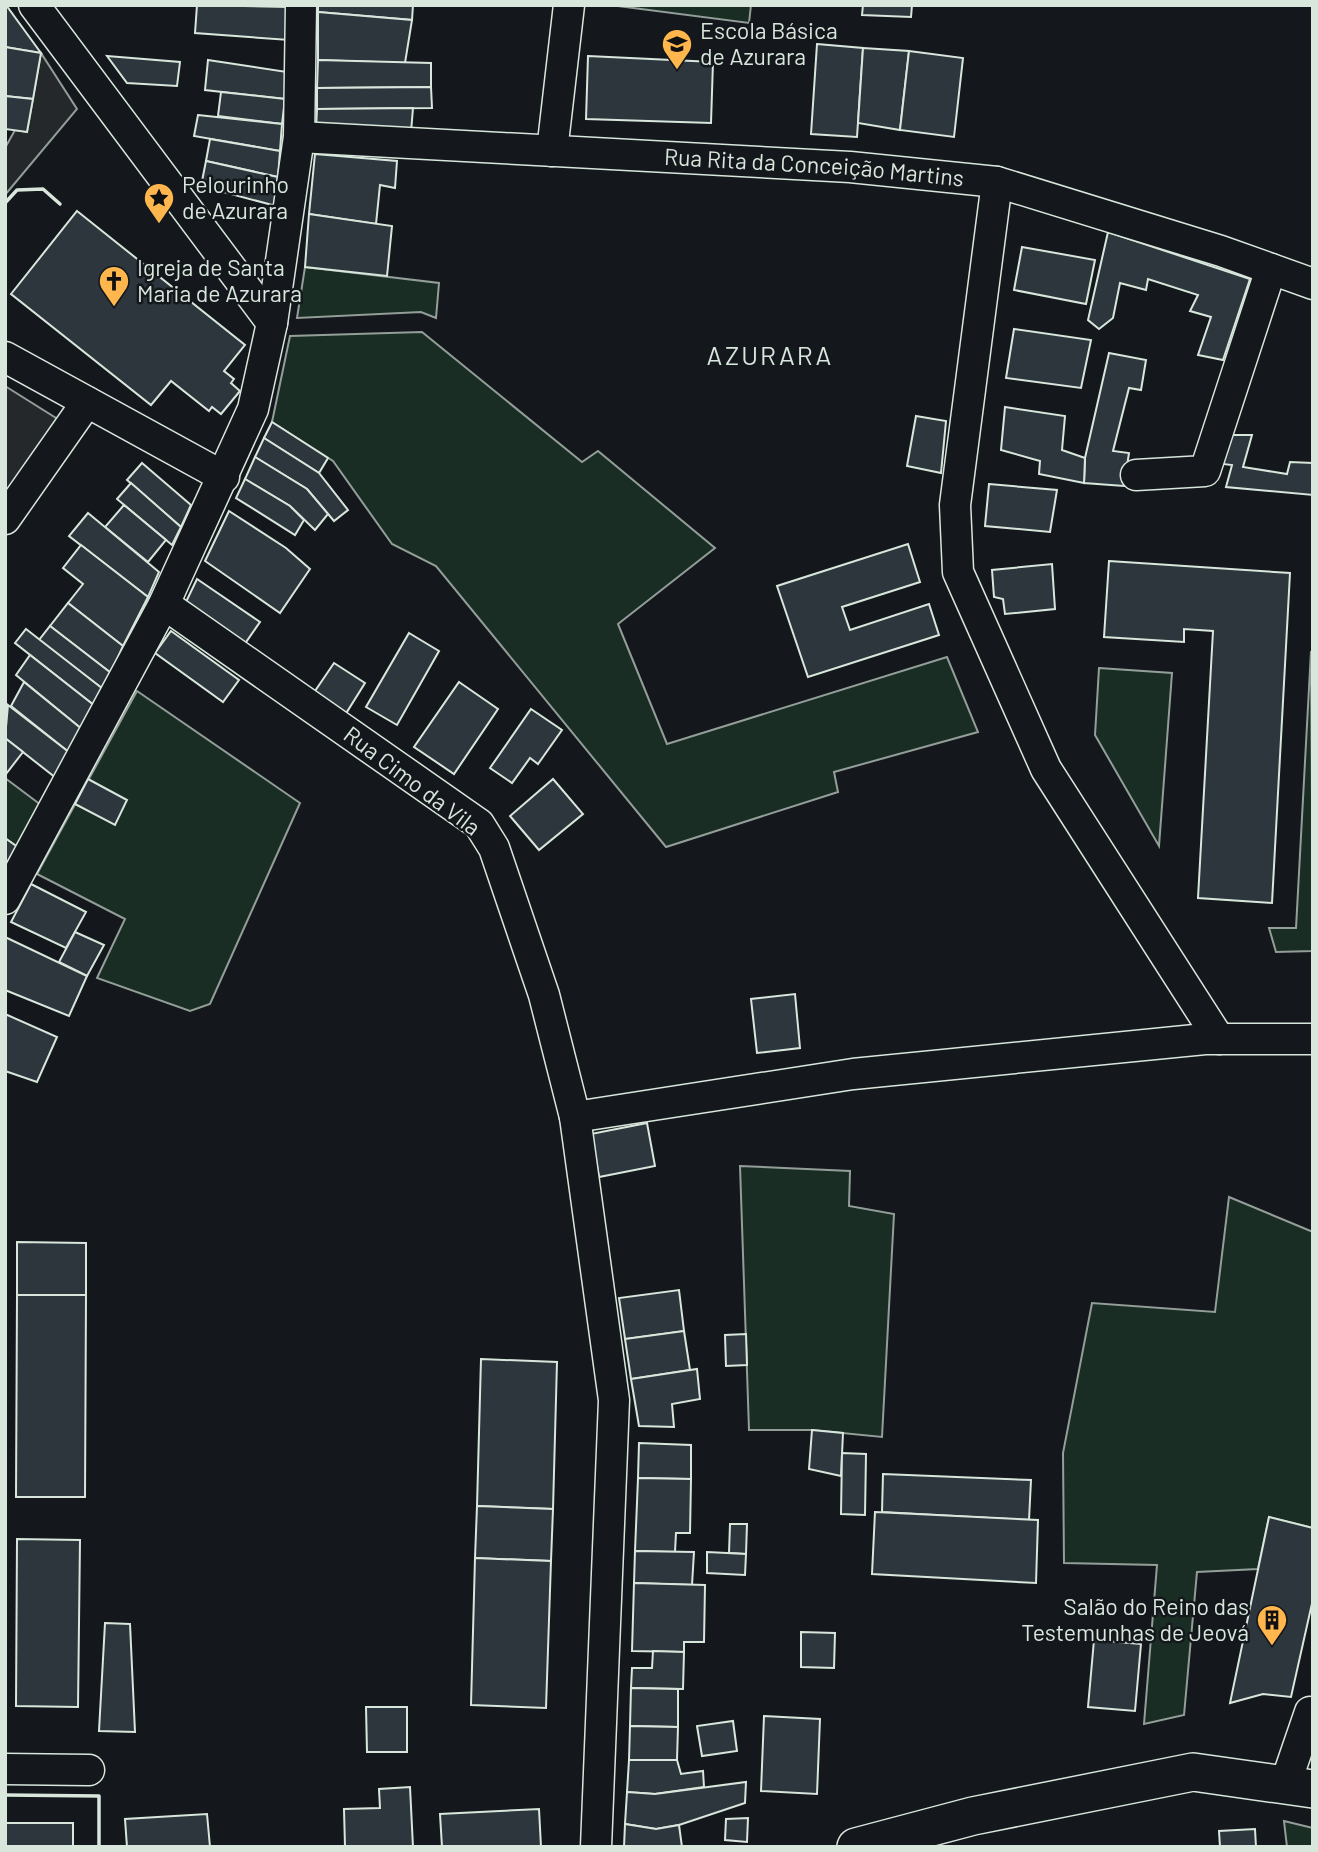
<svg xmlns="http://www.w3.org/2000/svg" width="1318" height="1852" font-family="Barlow,sans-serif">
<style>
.green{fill:#1a2d24;stroke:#939e99;stroke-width:2}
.parking{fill:#24282b;stroke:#939e99;stroke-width:2}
.building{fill:#2c363c;stroke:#d8e6dc;stroke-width:2}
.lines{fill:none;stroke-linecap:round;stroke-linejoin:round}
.minor-casing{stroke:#d8e6dc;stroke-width:33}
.tertiary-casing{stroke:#d8e6dc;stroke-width:40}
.minor{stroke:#14181c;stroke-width:30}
.tertiary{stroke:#14181c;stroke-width:37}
.wall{stroke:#d8e6dc;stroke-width:3.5}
.labels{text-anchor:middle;stroke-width:5;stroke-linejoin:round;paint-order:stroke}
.poi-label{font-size:23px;fill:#d8e6dc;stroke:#14181c;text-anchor:start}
.street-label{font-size:23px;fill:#d8e6dc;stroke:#14181c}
.quarter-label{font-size:26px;letter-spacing:2px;fill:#d8e6dc;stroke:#14181c}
</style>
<rect width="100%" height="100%" fill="#14181c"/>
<!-- green -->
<g class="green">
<polygon points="610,5 751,5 749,23"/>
<polygon points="305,267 439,283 436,318 421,312 297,318"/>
<polygon points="422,332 582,462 598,451 715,548 618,624 667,744 947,657 978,732 834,772 838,792 666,847 436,566 392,544 333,461 272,422 290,336"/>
<polygon points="1311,651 1313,951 1276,952 1269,928 1296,928"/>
<polygon points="1099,668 1172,673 1159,846 1095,735"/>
<polygon points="137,691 300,803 210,1004 190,1011 97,978 125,919 37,874"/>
<polygon points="5,778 41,805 19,848 5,838"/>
<polygon points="740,1166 850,1171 849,1206 894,1214 882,1437 812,1430 749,1430"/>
<polygon points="1229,1197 1313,1232 1313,1528 1269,1517 1258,1569 1197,1572 1184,1715 1144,1724 1157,1565 1064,1563 1063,1453 1092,1303 1215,1312"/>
<polygon points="1284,1821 1313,1828 1313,1847 1287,1847"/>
</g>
<!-- parking -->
<g class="parking">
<polygon points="41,53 77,109 5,195 5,148 15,130 27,132"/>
<polygon points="5,386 64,423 5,507"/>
</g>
<!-- building -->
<g class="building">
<polygon points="5,5 6,5 41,53 5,47"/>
<polygon points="197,5 288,7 289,40 195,33"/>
<polygon points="318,5 413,5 412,20 318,12"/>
<polygon points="863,5 912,5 911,17 862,15"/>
<polygon points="318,12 412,20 405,63 318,60"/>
<polygon points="817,44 863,48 857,137 811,134"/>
<polygon points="5,47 41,53 33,99 5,96"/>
<polygon points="863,48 909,51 900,130 858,123"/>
<polygon points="909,51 963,58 954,137 900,130"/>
<polygon points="107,56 180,62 177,86 127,83"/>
<polygon points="588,56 713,62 711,123 586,119"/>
<polygon points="208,60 287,72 285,99 205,90"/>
<polygon points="318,60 431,63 431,87 317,88"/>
<polygon points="431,87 432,108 317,109 317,88"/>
<polygon points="221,92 285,99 282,124 218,116"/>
<polygon points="5,96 33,99 27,132 5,129"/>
<polygon points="413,108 411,132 316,130 317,109"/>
<polygon points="198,115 282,124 280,151 194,136"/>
<polygon points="210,139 280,151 278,177 206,161"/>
<polygon points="315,154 397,161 395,188 380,185 376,224 309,214"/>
<polygon points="206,161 278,177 276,206 201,186"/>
<polygon points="77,211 245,345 224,371 234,379 231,383 240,391 221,414 212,407 209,411 171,381 151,405 11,294"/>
<polygon points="309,214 392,226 387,276 305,267"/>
<polygon points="1108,232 1250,279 1223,360 1198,355 1211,317 1190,311 1198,295 1148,279 1146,290 1120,283 1113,318 1099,329 1088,320"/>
<polygon points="1022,247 1095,260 1086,304 1014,290"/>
<polygon points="1014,329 1091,340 1081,388 1006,378"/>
<polygon points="1109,353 1146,360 1141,390 1129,388 1113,451 1129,453 1124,486 1084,483 1085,458"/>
<polygon points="1005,407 1065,416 1062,450 1085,458 1084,483 1039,474 1040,461 1001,450"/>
<polygon points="916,416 946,421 941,473 907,466"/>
<polygon points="272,422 328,458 319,473 264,438"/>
<polygon points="1231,435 1252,435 1243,467 1287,474 1290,462 1313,463 1313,495 1226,487 1232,465 1223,464"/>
<polygon points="264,438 319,473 348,510 334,521 307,489 255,457"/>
<polygon points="255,457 307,489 328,514 315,530 290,506 245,479"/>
<polygon points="142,463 191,505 181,527 127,480"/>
<polygon points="245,479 290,506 304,520 295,535 236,498"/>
<polygon points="131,483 181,527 172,545 117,499"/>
<polygon points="989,484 1057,490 1050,532 985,526"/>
<polygon points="124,505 166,540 148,562 105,527"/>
<polygon points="229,511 286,548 310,569 280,613 205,561"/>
<polygon points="88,513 159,572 148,597 69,536"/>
<polygon points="908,544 920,582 842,607 850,630 929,604 939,635 808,677 777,586"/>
<polygon points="81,545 148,597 123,646 68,603 83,584 63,568"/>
<polygon points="1109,561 1290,573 1272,903 1198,898 1213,631 1184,629 1184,642 1104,637"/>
<polygon points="1052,564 1055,609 1005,614 1003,599 994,597 992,570"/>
<polygon points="197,579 260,622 244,645 185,604"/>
<polygon points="68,603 123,646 111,673 50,626"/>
<polygon points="50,626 111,673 103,689 39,640"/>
<polygon points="26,629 103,689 95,706 15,643"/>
<polygon points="171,631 239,680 223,702 155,653"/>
<polygon points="409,633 439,651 397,725 366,707"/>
<polygon points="30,655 95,706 83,730 16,675"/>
<polygon points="334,663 365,683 345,715 313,694"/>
<polygon points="24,682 83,730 70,753 11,706"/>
<polygon points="459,682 498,709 454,774 414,747"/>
<polygon points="8,705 70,753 56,778 5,738"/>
<polygon points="531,709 562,730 538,764 530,758 512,783 490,768"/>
<polygon points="5,738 23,752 6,774 5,773"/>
<polygon points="88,779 127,800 115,825 75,804"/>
<polygon points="553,779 583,814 539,850 510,816"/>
<polygon points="5,838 19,848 5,869"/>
<polygon points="31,884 86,912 66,948 11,922"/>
<polygon points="75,932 104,945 87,976 59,962"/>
<polygon points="5,937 87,976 69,1016 5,990"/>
<polygon points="795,994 800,1048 757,1053 751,999"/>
<polygon points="5,1014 57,1037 37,1082 5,1071"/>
<polygon points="647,1123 655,1166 599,1177 591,1134"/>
<polygon points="17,1242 86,1243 86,1295 17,1295"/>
<polygon points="679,1290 684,1331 625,1339 619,1298"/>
<polygon points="17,1295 86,1295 85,1497 16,1497"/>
<polygon points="684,1331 690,1370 631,1379 625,1339"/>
<polygon points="746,1334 747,1365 726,1366 725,1335"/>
<polygon points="481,1359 557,1362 553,1509 477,1506"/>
<polygon points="697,1369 700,1399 672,1404 674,1427 639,1426 631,1379"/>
<polygon points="812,1430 843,1433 841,1476 809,1469"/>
<polygon points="639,1443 691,1445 691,1479 638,1478"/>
<polygon points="842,1453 866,1454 865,1515 841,1514"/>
<polygon points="883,1474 1031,1480 1029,1520 882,1512"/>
<polygon points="638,1478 691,1479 690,1533 676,1533 675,1552 635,1551"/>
<polygon points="477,1506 553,1509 551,1561 475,1558"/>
<polygon points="875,1512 1038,1520 1036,1583 872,1574"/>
<polygon points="1269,1517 1313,1528 1313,1599 1291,1697 1263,1694 1230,1703"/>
<polygon points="730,1524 747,1524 746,1554 729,1553"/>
<polygon points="17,1539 80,1540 78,1707 16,1706"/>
<polygon points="635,1551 694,1552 692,1585 634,1583"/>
<polygon points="707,1552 746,1554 745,1575 707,1573"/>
<polygon points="475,1558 551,1561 546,1708 471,1705"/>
<polygon points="634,1583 705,1585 704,1642 684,1642 684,1652 632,1651"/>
<polygon points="105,1623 130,1624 135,1732 99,1731"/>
<polygon points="801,1632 835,1633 834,1668 801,1667"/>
<polygon points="1094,1640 1141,1644 1135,1711 1088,1707"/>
<polygon points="653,1651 684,1652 683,1689 631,1688 632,1668 652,1668"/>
<polygon points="631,1688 678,1689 678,1727 630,1726"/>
<polygon points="366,1707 407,1707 407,1752 367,1752"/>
<polygon points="764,1716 820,1719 817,1794 761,1791"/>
<polygon points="733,1721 737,1751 702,1756 697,1726"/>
<polygon points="630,1726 678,1727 677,1760 629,1760"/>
<polygon points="629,1760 677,1760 681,1774 703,1771 704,1787 655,1794 627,1792"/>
<polygon points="746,1782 745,1803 679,1825 656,1829 625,1824 627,1792 655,1794"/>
<polygon points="410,1787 413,1847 345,1847 344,1809 380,1808 379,1789"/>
<polygon points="539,1809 541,1847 442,1847 440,1814"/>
<polygon points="207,1814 210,1847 127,1847 125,1819"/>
<polygon points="748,1818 747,1842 725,1840 726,1819"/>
<rect x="5" y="1823" width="68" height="24"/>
<polygon points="625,1824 656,1829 679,1825 682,1847 624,1847"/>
<polygon points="1255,1829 1256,1847 1220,1847 1219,1831"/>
</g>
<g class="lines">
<!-- minor casing -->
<g class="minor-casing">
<g id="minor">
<polyline points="34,5 272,323"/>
<path id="s1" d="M 299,137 L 850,167 L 997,182 L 1221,251 L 1313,284"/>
<polyline points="552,151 569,5"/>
<polyline points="997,182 955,505 958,572 1046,769 1219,1039"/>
<polyline points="5,357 224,477"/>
<polyline points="1136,475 1205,471 1271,269"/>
<polyline points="5,519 87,402"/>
<polyline points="164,604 479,824 494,848 544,995 575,1117 614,1400 596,1847"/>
<polyline points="5,899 164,604 253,409 272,323 299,137 301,5"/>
<polyline points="575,1117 853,1074 1205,1039 1313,1039"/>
<polyline points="5,1769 89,1770"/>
<polyline points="1285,1785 1310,1712"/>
</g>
</g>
<!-- tertiary casing -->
<g class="tertiary-casing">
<polyline id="tertiary" points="856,1847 973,1816 1193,1772 1313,1789"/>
</g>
<!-- minor -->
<use href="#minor" class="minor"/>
<!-- tertiary -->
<use href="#tertiary" class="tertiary"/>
<!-- wall -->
<g class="wall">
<polyline points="5,203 17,190 43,189 60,204"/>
<polyline points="5,1795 99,1796 99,1847"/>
</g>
</g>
<!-- icons -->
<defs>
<g id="school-pin" transform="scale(1.575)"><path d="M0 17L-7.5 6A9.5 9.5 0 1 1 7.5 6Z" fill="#ffb74d" stroke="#14181c"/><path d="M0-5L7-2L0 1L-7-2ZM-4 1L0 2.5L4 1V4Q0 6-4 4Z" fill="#111"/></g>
<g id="sight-pin" transform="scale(1.575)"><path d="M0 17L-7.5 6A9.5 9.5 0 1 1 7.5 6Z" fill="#ffb74d" stroke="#14181c"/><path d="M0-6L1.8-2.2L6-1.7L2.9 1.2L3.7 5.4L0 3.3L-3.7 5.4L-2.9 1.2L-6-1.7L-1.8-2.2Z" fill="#111"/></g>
<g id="church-pin" transform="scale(1.575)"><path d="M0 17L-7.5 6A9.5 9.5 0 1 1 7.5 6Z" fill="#ffb74d" stroke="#14181c"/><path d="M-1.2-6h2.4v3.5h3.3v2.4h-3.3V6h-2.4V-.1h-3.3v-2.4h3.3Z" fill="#111"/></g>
<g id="building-pin" transform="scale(1.575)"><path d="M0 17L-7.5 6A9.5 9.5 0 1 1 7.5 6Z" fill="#ffb74d" stroke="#14181c"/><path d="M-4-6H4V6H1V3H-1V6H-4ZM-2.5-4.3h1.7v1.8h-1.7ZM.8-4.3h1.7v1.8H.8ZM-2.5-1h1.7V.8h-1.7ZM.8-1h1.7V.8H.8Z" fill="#111"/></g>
</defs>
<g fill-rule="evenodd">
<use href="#school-pin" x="677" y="44"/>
<use href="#sight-pin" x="159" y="198"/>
<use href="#church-pin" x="114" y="281"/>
<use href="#building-pin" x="1272" y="1620"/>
</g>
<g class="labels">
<!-- poi labels -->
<g class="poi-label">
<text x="700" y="39">Escola Básica<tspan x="700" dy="26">de Azurara</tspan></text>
<text x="182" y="193">Pelourinho<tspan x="182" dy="26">de Azurara</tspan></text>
<text x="137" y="276">Igreja de Santa<tspan x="137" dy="26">Maria de Azurara</tspan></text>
<text x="1249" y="1615" text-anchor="end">Salão do Reino das<tspan x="1249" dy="26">Testemunhas de Jeová</tspan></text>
</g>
<!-- street labels -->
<g class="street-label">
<text dy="8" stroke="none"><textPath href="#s1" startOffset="516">Rua Rita da Conceição Martins</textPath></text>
<text transform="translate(412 781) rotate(37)" y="8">Rua Cimo da Vila</text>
</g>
<!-- quarter labels -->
<g class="quarter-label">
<text x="770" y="365">AZURARA</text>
</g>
</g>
<!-- border -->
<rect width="1318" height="1852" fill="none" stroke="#d8e6dc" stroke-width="14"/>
</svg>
